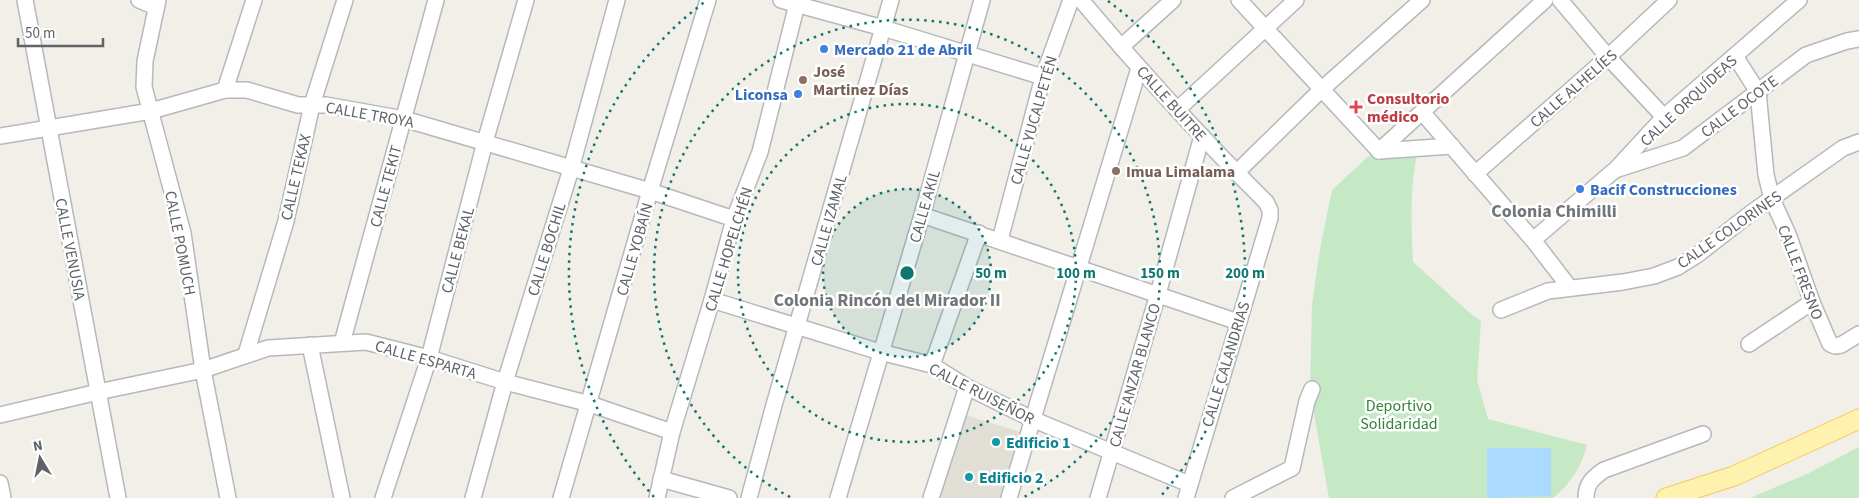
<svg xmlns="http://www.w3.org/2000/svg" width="1859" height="498" font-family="'Source Sans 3',sans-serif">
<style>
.education{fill:#e1ded6}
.green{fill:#c5e8c5}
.water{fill:#aadaff}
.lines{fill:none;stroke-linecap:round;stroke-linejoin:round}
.minor-casing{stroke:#b5b8bc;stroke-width:18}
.major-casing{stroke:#f2c960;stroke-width:21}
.minor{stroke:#fff;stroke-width:15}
.major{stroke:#fff2af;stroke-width:19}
.ring{fill:none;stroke:#0f766e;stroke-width:2.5;stroke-dasharray:2.5 5}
.shop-dot{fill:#3f7fe0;stroke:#fff;stroke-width:2}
.education-dot{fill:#8d6e63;stroke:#fff;stroke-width:2}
.health-dot{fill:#e0444e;stroke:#fff;stroke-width:2}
.culture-dot{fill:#0f9aa8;stroke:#fff;stroke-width:2}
.labels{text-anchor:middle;stroke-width:5;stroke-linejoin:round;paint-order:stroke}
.shop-label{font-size:16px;font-weight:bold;fill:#366cbe;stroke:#fff;text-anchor:start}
.education-label{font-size:16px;font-weight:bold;fill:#785e54;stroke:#fff;text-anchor:start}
.street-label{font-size:16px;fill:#5f6368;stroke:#fff}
.health-label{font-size:16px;font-weight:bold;fill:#be3a42;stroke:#fff;text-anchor:start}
.park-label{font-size:16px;fill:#348238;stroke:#fff}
.culture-label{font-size:16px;font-weight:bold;fill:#0d838f;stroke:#fff;text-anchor:start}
.neighbourhood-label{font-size:18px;font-weight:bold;fill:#70757a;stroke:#fff}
.centre{fill:#0f766e;stroke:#fff;stroke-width:2.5}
.ring-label{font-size:15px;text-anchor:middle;font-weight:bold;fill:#0f766e;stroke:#fff;stroke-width:5;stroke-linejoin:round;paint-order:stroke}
</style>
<rect width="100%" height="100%" fill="#f1efe8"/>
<!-- education -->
<polygon class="education" points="962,414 1024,433 1006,498 937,498"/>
<!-- green -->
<g class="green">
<path d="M 1372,153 L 1381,157 L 1416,158 C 1410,193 1411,227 1413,262 L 1471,314 L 1481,321 L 1477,380 L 1488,419 L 1587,445 C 1582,465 1570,485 1553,498 L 1329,498 L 1310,391 L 1312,304 L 1320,249 L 1332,190 Z"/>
<polygon points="1859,447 1859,498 1750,498 1809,473"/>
</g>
<!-- water -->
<polygon class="water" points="1487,448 1551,448 1551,496 1487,498"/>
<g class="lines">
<!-- minor casing -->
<g class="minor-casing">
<g id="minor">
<polyline points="25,0 118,498"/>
<polyline points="139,0 156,7"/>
<polyline points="158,0 145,61 144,87 183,233 203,370 228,498"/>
<polyline points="781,0 883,28 1043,77"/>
<path d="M 1081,0 C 1140,70 1201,138 1266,202 L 1270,210 L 1270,218 L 1186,498"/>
<polyline points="1239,0 1379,151"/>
<polyline points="1560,0 1608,57 1664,117"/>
<polyline points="1121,47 1173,0"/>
<polyline points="1735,56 1758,92 1766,175 1772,199 1788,234 1812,302 1830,344 1835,346 1841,345 1859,334"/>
<polyline points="225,90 254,0"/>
<polyline points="1178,109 1296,0"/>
<polyline points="1422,112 1533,240 1570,288"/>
<polyline points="0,136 151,111 225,90 247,90 298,105 326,105 404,119 650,191 734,219"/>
<polyline points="1379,151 1545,0"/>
<polyline points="1379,151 1452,146"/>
<polyline points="1618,169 1683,148 1806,55 1847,41 1859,39"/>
<polyline points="1236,173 1322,89 1422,0"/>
<polyline points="1475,174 1608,57 1669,0"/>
<polyline points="922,215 1238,322"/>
<polyline points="1000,240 1043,77 1071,0"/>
<polyline points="1533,240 1616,169 1664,117 1799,0"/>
<polyline points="712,300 880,352 932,365 967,387 1032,419 1189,484"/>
<polyline points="1501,310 1548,291 1623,282 1654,276 1678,267 1697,255 1751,213 1843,148 1859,142"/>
<polyline points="342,343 436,0"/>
<polyline points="1749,344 1812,302"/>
<polyline points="310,345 342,498"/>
<polyline points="246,354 286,221 312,105 345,0"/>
<polyline points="932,365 979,233"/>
<polyline points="0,415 98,392 203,370 268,348 366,342 429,358 505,382 590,404 672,432"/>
<polyline points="661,479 729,498"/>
<polyline points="0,483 3,498"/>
<polyline points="383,498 429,358 485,142 526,0"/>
<polyline points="473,498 505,382 571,169 617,0"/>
<polyline points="561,498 650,191 708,0"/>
<polyline points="657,498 672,432 712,300 734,219 760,152 798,0"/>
<polyline points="749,498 774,405 891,0"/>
<polyline points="838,498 922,215 982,0"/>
<polyline points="931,498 967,387"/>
<polyline points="1009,498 1139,68"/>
<polyline points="1098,498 1158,294 1202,136"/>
<polyline points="1233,498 1292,468 1307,401 1312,389"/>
<path d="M 1586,498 C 1586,483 1593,478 1604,470 L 1703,434"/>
</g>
</g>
<!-- major casing -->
<g class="major-casing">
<polyline id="major" points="1666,498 1734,476 1859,419"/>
</g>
<!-- minor -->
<use href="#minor" class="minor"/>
<!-- major -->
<use href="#major" class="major"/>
</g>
<!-- distance rings -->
<circle cx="907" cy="273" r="84" fill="#0f766e" fill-opacity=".12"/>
<g class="ring">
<circle cx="907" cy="273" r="84"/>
<circle cx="907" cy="273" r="169"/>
<path d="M790 497A253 253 0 1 1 1024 497"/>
<path d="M654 497A338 338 0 0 1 706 1M1108 1A338 338 0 0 1 1160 497"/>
</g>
<!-- markers -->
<g class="shop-dot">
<circle cx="824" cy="49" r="5"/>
<circle cx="798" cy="94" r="5"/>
<circle cx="1580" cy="189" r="5"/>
</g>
<g class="education-dot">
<circle cx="803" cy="80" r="5"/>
<circle cx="1116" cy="171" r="5"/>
</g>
<path class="health-dot" d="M1353.5 99.5h5v5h5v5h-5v5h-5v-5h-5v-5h5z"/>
<g class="culture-dot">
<circle cx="996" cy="442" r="5"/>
<circle cx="969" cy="477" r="5"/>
</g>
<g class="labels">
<!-- shop labels -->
<g class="shop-label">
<text x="834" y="55">Mercado 21 de Abril</text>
<text x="788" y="100" text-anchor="end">Liconsa</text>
<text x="1590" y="195">Bacif Construcciones</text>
</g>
<!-- education labels -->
<g class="education-label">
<text x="813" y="77">José<tspan x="813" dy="18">Martinez Días</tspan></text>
<text x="1126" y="177">Imua Limalama</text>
</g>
<!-- street labels -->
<g class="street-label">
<text transform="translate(1573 88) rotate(-41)" y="6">CALLE ALHELÍES</text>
<text transform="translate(1688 100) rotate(-43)" y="6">CALLE ORQUÍDEAS</text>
<text transform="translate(1172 103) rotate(48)" y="6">CALLE BUITRE</text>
<text transform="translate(1739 106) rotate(-37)" y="6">CALLE OCOTE</text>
<text transform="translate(370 114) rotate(10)" y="6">CALLE TROYA</text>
<text transform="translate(1033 120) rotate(-74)" y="6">CALLE YUCALPETÉN</text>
<text transform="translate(295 177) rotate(-77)" y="6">CALLE TEKAX</text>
<text transform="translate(385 186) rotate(-75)" y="6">CALLE TEKIT</text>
<text transform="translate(924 206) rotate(-74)" y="6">CALLE AKIL</text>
<text transform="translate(828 220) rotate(-74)" y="6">CALLE IZAMAL</text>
<text transform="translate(1729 229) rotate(-35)" y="6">CALLE COLORINES</text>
<text transform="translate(181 243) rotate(79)" y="6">CALLE POMUCH</text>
<text transform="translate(71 249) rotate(79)" y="6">CALLE VENUSIA</text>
<text transform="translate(546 249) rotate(-73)" y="6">CALLE BOCHIL</text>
<text transform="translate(634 249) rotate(-74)" y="6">CALLE YOBAÍN</text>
<text transform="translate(728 249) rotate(-73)" y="6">CALLE HOPELCHÉN</text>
<text transform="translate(457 250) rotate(-75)" y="6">CALLE BEKAL</text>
<text transform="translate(1801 272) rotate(69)" y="6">CALLE FRESNO</text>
<text transform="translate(426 359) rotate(16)" y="6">CALLE ESPARTA</text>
<text transform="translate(1225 364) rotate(-73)" y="6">CALLE CALANDRIAS</text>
<text transform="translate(1134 375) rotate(-74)" y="6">CALLE ANZAR BLANCO</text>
<text transform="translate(982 393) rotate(27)" y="6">CALLE RUISEÑOR</text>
</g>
<!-- health labels -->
<g class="health-label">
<text x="1367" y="104">Consultorio<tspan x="1367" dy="18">médico</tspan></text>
</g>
<!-- park labels -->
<g class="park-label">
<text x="1399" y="411">Deportivo<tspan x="1399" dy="18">Solidaridad</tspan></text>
</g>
<!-- culture labels -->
<g class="culture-label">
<text x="1006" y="448">Edificio 1</text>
<text x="979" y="483">Edificio 2</text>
</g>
<!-- neighbourhood labels -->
<g class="neighbourhood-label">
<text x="1554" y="217">Colonia Chimilli</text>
<text x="887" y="306">Colonia Rincón del Mirador II</text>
</g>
</g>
<circle cx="907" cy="273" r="8" class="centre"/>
<g class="ring-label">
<text x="991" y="278">50 m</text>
<text x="1076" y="278">100 m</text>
<text x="1160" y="278">150 m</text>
<text x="1245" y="278">200 m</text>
</g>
<!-- north arrow -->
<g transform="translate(40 458) rotate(350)" stroke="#ffffff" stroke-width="4" paint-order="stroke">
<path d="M0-4L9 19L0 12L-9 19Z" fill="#5f6368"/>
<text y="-8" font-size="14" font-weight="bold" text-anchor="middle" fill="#5f6368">N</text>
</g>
<!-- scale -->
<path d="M18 38v8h85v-8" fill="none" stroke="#5f6368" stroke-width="2.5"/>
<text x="25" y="38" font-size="15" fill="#5f6368" stroke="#ffffff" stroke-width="4" paint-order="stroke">50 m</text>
</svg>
